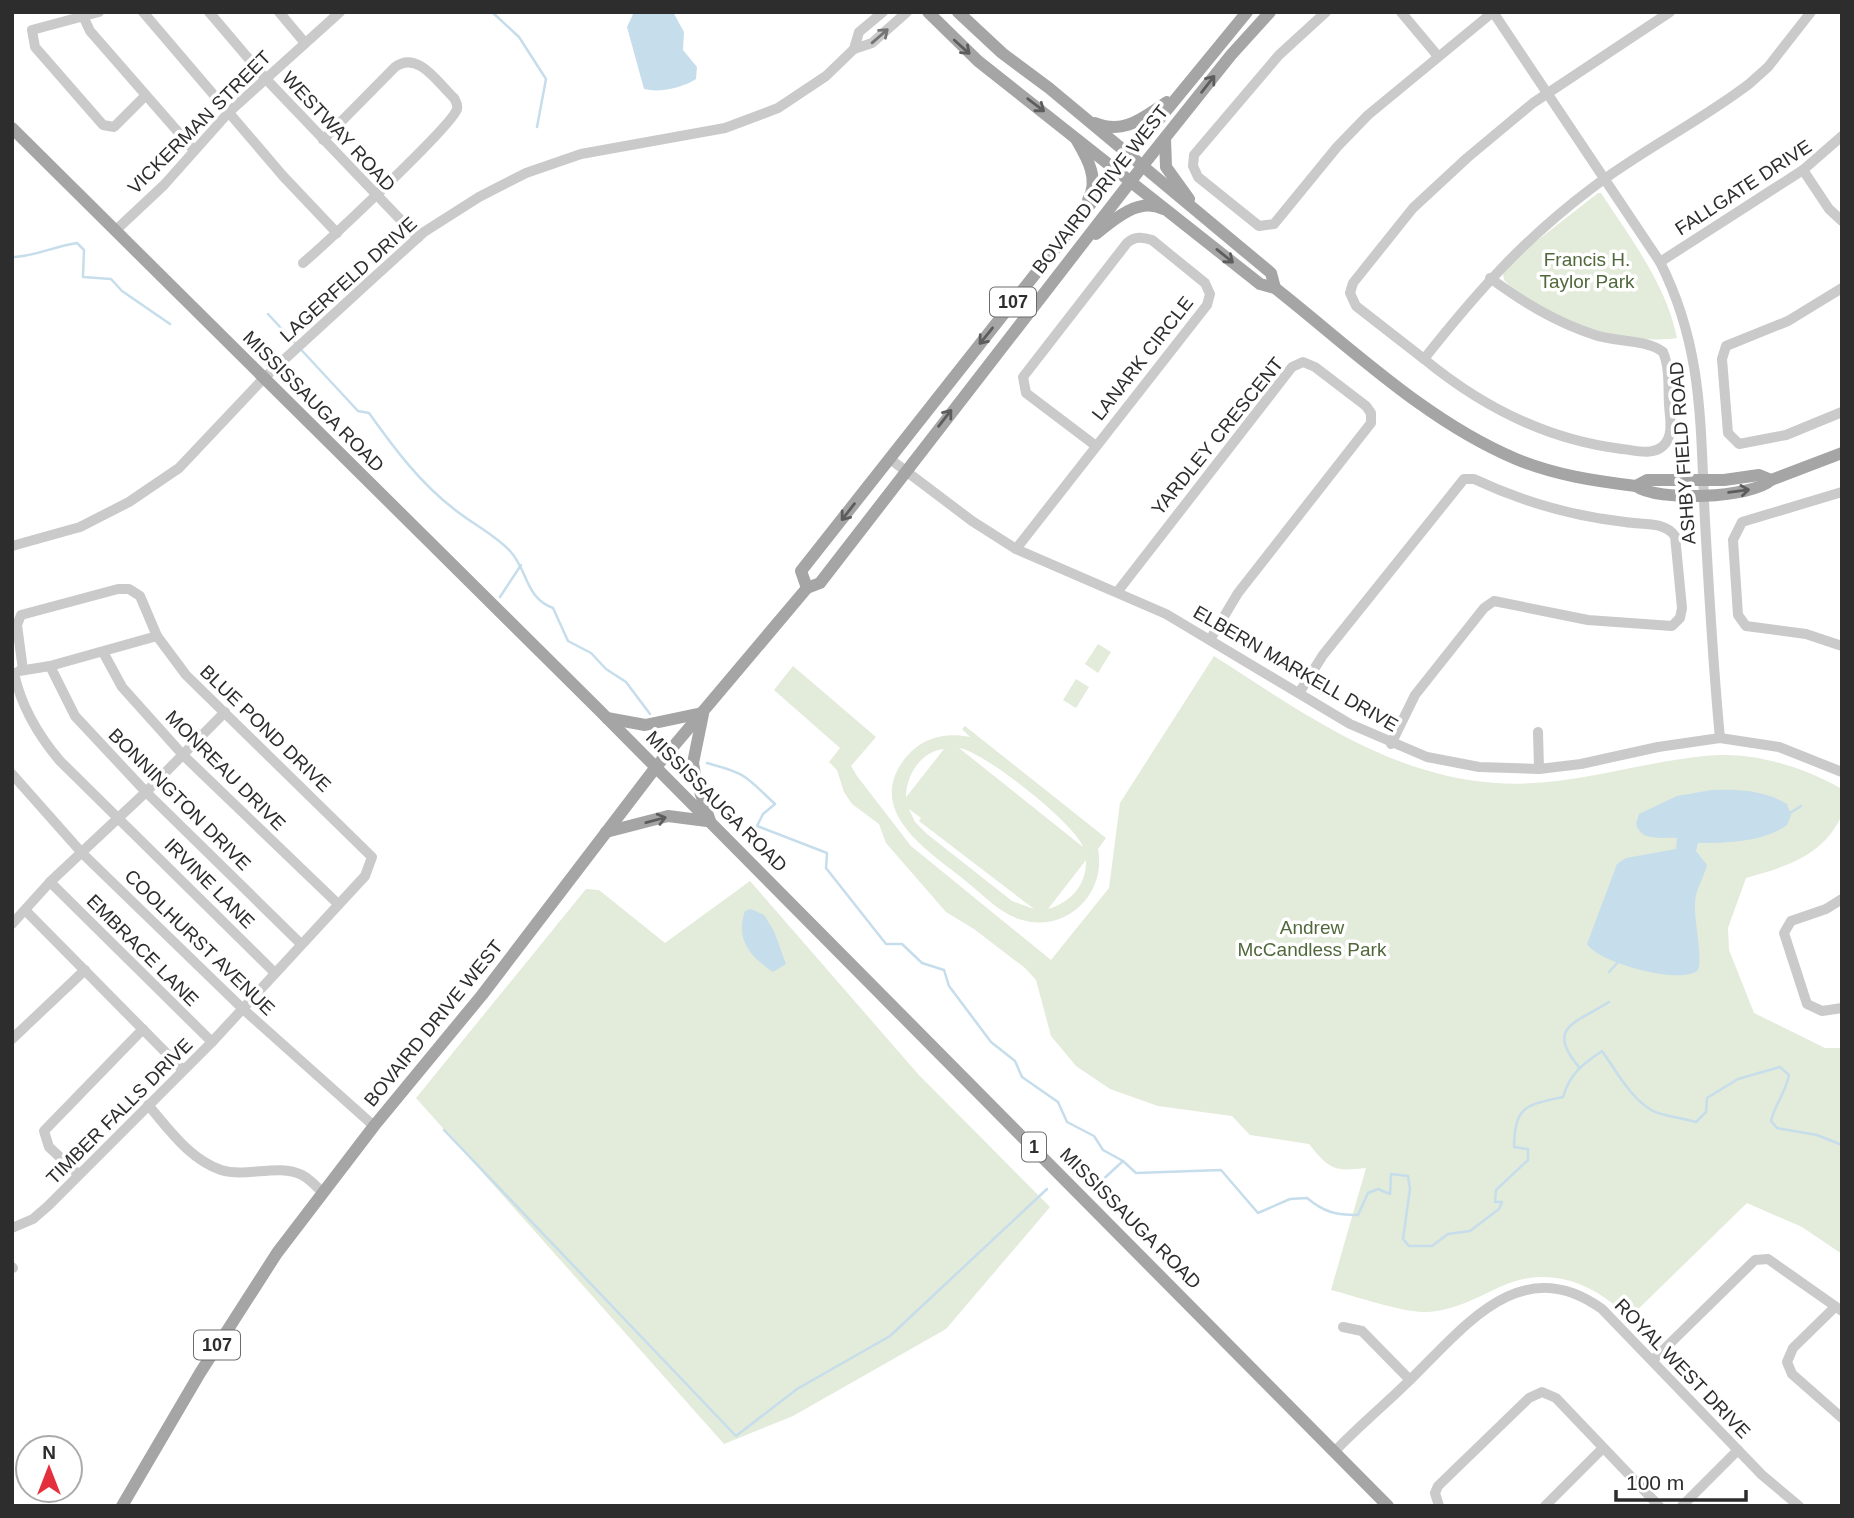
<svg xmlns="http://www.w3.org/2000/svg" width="1854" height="1518" font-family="Arial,sans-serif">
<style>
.green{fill:#e3ebda;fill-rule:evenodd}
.water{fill:#c6ddeb}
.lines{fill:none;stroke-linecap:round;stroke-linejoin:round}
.stream{stroke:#c6ddeb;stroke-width:2.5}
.minor{stroke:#cacaca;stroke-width:10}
.major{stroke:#a5a5a5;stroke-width:12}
.oneway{stroke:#747474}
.oneway2{stroke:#5d5d5d}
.labels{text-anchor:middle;stroke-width:7;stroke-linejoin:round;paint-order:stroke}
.shield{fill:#fff;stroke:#6c6c6c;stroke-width:2}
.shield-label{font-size:18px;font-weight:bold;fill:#2d2d2d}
.street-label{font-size:19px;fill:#2d2d2d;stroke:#fff}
.park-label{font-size:19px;fill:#50683b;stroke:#fff}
</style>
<rect width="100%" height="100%" fill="#fff"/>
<!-- green -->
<g class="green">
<path d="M 1598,193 L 1601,193 C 1631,239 1666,284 1677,338 C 1623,346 1542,320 1504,280 L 1503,273 L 1534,243 Z"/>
<polygon points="1098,644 1111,652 1098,673 1085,664"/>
<path d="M 1214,656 C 1303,713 1387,775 1495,783 C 1568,788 1634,763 1705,756 C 1752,751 1801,766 1842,789 C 1842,797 1844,810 1841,817 C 1822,857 1784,867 1746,878 L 1728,928 L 1729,950 L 1754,1013 L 1825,1048 L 1842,1048 L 1842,1254 L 1802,1227 L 1747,1203 L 1629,1318 C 1594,1283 1550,1265 1502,1286 C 1478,1297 1454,1311 1426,1312 C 1404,1313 1355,1296 1331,1290 L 1366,1168 C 1334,1172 1329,1169 1309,1144 L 1250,1135 L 1232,1116 L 1158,1106 L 1110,1089 L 1076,1066 L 1051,1036 L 1036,980 L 1025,968 L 974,929 L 946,912 L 886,843 L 879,824 L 852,804 L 844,792 L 837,770 L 829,762 L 840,748 L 774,690 L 793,666 L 876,737 L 851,766 L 857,776 L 911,846 L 1051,960 L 1109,888 L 1120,803 Z"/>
<polygon points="1076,679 1089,687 1076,708 1063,700"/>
<path d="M 965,726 L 1106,838 L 1098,849 C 1107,894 1065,935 1019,919 C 1000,913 983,895 967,882 C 930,852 861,811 907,756 C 923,737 947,732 970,737 L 962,729 ZM 959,748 C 983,751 1075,823 1083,847 ZM 944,749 L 907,796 L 906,797 C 906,774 922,751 944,749 ZM 909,809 L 921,818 L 919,821 L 1034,909 L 1012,901 L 927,834 L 915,822 ZM 1086,860 C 1087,884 1071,903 1048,909 Z"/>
<polygon points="750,881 918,1074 1050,1207 946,1329 793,1416 724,1444 416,1098 586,889 599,890 665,943"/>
</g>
<!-- water -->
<g class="water">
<path d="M 634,12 L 673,12 L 684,32 L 683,50 L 697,67 L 696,79 C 682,88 660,93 644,89 L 627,27 Z"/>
<path d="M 1712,790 C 1737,789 1764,790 1787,804 L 1791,815 L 1787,825 C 1764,842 1726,843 1698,843 L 1696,851 L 1707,865 C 1704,877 1695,891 1695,903 C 1694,920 1703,959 1698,970 C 1681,986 1597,962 1587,944 L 1617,864 L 1626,858 L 1676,849 L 1677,838 C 1662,837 1641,842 1636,824 L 1639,814 L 1677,796 Z"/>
<path d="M 751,909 L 764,915 L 774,931 L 786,964 L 773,972 C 750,957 735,939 745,911 Z"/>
</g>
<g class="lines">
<!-- stream -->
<g class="stream">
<polyline points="492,12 519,37 546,79 537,127"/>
<path d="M 12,257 C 34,257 55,246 77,243 L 84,250 L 83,277 L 111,279 L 122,291 L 170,324"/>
<path d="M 268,314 L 358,411 L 369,413 C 394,448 420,483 454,509 C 471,523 494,534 510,551 C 528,570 525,598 553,608 L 568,641 L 591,653 L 606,669 L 626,682 L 650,714"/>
<polyline points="500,597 521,565"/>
<path d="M 707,763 C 748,774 745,776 775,804 L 763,814 L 757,826 L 827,853 L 826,868 L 886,944 L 902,944 L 922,963 L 944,970 L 949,986 L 991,1042 L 1015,1061 L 1022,1077 L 1058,1102 L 1067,1122 L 1094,1136 L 1103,1150 L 1123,1161 L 1136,1173 L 1221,1170 L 1258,1213 L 1290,1199 L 1307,1198 C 1324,1212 1335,1215 1358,1215 L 1368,1193 L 1378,1189 L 1390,1194 L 1391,1174 L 1408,1176 L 1410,1189 L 1403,1239 L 1409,1246 L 1432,1246 L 1448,1234 L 1470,1231 L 1499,1209 L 1502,1202 L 1495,1202 L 1496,1190 L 1528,1160 L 1528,1149 L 1514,1147 C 1515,1106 1525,1105 1563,1097 C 1570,1073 1583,1064 1602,1051 C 1617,1072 1631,1099 1653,1111 C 1662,1116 1684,1118 1696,1122 L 1706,1112 L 1707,1098 L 1738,1079 L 1780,1067 L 1789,1075 C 1786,1092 1775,1104 1771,1121 L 1777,1128 L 1817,1135 L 1842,1145"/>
<polyline points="1790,813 1801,806"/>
<polyline points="1609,972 1620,960"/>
<path d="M 1579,1067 C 1545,1027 1576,1023 1609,1002"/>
<polyline points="444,1130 736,1436 797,1389 890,1336 1047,1189"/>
<polyline points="1098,1184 1123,1161"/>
</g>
<!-- minor -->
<g class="minor">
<polyline points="99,12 32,30 35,47 103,125 114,127 145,96"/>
<polyline points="143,12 283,176 337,233"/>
<polyline points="209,12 265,78 418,238"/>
<polyline points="279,12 305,43"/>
<polyline points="1326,12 1279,55 1194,155 1193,166 1198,177 1259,226 1274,224 1337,147 1368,115 1493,12"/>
<polyline points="1401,12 1437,55"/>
<path d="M 1493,12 L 1660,262 C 1704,349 1700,426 1705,521 C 1709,593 1713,666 1720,738"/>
<path d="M 1670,12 L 1533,103 L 1467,158 L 1413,208 L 1353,283 L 1350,293 L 1356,306 L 1424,359 C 1476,293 1524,239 1592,188 C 1642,150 1699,122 1749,84 L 1768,67 L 1811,12"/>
<polyline points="83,16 90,31 193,149"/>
<polyline points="854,49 859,32 883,12"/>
<polyline points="1803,170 1829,209 1842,221"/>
<polyline points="116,230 164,185 229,112 340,12"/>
<polyline points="1660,262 1803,170 1842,136"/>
<path d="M 303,263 C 324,245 453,125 457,109 C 458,104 456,102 454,98 C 438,83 418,50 395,67 L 323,140"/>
<polyline points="1842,288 1788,321 1726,346 1722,359 1728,433 1739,444 1786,435 1842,412"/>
<path d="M 1424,359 C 1481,406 1547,440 1622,449 C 1634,450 1652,456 1663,446 C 1674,436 1670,419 1669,405 C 1668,388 1670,368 1663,352 C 1647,339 1615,342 1595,335 C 1555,322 1523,302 1490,278"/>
<polyline points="890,459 972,521 1016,549 1166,614 1350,724 1427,757 1479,767 1539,769 1581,764 1658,747 1720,738 1779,747 1842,772"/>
<polyline points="1842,492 1742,522 1733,540 1738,615 1746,626 1806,634 1842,646"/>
<polyline points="12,546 80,527 129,502 179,468 264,378 370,281 424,232 479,197 526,173 581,154 725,128 778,108 826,76 854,49 872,43 907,12"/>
<path d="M 1016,549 L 1207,305 L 1210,294 L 1205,283 L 1152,240 C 1143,237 1135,236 1127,243 L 1023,377 L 1026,393 L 1096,446"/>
<polyline points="1118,591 1292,367 1303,362 1315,367 1366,406 1371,413 1371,423 1238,593 1211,638"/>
<polyline points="103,652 122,687 183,755 337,903"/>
<polyline points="50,666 75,716 146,792 301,944"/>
<polyline points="19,671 50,666 157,636"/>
<path d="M 14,673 C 21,706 38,735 60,761 L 275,973"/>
<path d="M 1299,693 L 1323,655 L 1464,479 L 1474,479 C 1523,502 1571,516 1625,522 C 1643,525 1664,521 1675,536 L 1682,608 L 1680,618 L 1672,626 L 1588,620 L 1494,601 L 1484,608 L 1415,695 L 1391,744"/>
<polyline points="1538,732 1539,769"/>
<polyline points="12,774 82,853 243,1009 374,1126"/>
<polyline points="50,882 212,1042"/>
<polyline points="1842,899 1826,909 1791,921 1784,933 1807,1004 1822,1011 1842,1008"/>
<polyline points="26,911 183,1070"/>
<polyline points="12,924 50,882 146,792 225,712"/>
<polyline points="12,1039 85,970"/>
<path d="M 148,1105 C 169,1129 189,1159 221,1170 C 247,1178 278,1163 302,1175 C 310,1179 317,1187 323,1193"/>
<polyline points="78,1174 49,1147 44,1131 143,1029"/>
<polyline points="12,1228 33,1219 48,1206 212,1042 365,876 372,857 186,675 157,636 140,596 129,589 118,589 21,615 17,625 23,670"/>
<polyline points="12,1267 13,1268"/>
<polyline points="1835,1307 1793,1348 1787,1362 1792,1374 1842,1418"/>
<polyline points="1343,1327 1362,1331 1410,1380"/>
<polyline points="1653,1360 1755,1260 1768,1259 1842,1311"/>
<path d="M 1335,1451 C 1360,1425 1388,1402 1413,1377 C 1466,1325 1522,1251 1602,1309 L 1762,1475 L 1799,1506"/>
<polyline points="1439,1506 1435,1493 1438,1486 1529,1398 1542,1392 1556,1398 1659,1506"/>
<polyline points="1545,1506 1603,1448"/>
<polyline points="1682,1506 1738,1450"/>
</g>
<!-- major -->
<g class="major">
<path d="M 928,12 L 978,61 L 1260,284 L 1275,288 C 1351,348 1426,421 1516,459 C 1554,475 1595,481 1636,486"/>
<polyline points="958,12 1002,53 1049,88 1271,273 1275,288"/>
<path d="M 1095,123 C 1125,135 1142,118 1167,102"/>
<polyline points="12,128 599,710 1388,1506"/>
<polyline points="1165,138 1166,167 1189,199"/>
<path d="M 1076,139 C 1087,158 1100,179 1088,200"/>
<path d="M 1096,234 C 1114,219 1139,197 1163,209"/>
<path d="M 1636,486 C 1657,502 1752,498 1771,480 L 1842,453"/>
<polyline points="1636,486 1647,480 1724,480 1759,475 1771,480"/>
<polyline points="807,588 801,571 1111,178 1247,12"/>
<polyline points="703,714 693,763 696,780 710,821"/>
<polyline points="607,718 645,725 702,713"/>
<polyline points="606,832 668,816 707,821"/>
<polyline points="122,1506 200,1373 277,1253 374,1126 482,995 656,767 807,588 820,583 1148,159 1231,55 1270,12"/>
</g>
</g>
<!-- one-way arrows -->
<defs><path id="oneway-shaft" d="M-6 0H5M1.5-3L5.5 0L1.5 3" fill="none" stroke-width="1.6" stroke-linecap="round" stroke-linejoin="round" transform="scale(1.75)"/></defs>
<use class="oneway" href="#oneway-shaft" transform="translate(880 36) rotate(-41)"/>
<g class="oneway2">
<use href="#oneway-shaft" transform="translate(962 47) rotate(42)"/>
<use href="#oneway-shaft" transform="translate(1208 84) rotate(-52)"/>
<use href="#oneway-shaft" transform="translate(1036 105) rotate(37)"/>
<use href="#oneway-shaft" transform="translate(1225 256) rotate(39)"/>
<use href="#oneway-shaft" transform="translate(986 336) rotate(129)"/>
<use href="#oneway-shaft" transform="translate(945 418) rotate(-52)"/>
<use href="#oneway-shaft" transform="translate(1739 491) rotate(-8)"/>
<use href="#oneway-shaft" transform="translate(848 512) rotate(128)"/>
<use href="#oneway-shaft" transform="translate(656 820) rotate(-15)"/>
</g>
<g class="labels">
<!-- shield labels -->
<g class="shield">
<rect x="990" y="287.5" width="46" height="29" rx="5"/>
<rect x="1022" y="1132.5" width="24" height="29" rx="5"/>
<rect x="194" y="1330.5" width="46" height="29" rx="5"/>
</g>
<g class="shield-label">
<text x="1013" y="308">107</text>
<text x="1034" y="1153">1</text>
<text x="217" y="1351">107</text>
</g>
<!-- street labels -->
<g class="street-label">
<text transform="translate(199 122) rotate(-45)" y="7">VICKERMAN STREET</text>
<text transform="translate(339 131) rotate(47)" y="7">WESTWAY ROAD</text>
<text transform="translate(1743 187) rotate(-33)" y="7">FALLGATE DRIVE</text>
<text transform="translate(1100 189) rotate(-52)" y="7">BOVAIRD DRIVE WEST</text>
<text transform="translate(348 279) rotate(-42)" y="7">LAGERFELD DRIVE</text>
<text transform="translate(1142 358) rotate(-52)" y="7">LANARK CIRCLE</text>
<text transform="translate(314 401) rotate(45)" y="7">MISSISSAUGA ROAD</text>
<text transform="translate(1217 436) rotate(-51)" y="7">YARDLEY CRESCENT</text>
<text transform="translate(1682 453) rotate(-94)" y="7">ASHBY FIELD ROAD</text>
<text transform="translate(1296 668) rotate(30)" y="7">ELBERN MARKELL DRIVE</text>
<text transform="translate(266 728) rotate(44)" y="7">BLUE POND DRIVE</text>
<text transform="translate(226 770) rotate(45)" y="7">MONREAU DRIVE</text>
<text transform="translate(180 799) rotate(45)" y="7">BONNINGTON DRIVE</text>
<text transform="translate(717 801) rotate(45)" y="7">MISSISSAUGA ROAD</text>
<text transform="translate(210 883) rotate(45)" y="7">IRVINE LANE</text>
<text transform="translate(200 942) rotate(44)" y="7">COOLHURST AVENUE</text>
<text transform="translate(143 950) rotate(45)" y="7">EMBRACE LANE</text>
<text transform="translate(433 1023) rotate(-51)" y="7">BOVAIRD DRIVE WEST</text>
<text transform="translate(119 1111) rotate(-45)" y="7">TIMBER FALLS DRIVE</text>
<text transform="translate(1131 1218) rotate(45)" y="7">MISSISSAUGA ROAD</text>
<text transform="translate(1683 1368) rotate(46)" y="7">ROYAL WEST DRIVE</text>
</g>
<!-- park labels -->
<g class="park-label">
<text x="1587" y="266">Francis H.<tspan x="1587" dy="22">Taylor Park</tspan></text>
<text x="1312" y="934">Andrew<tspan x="1312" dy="22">McCandless Park</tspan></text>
</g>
</g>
<!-- border -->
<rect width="1854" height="1518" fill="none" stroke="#2d2d2d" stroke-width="28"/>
<!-- north arrow -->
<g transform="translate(49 1469)"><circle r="33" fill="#ffffff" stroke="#ababab" stroke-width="2"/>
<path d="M0-5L12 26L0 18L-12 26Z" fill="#e42f3d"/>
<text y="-10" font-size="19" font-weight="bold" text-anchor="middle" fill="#2d2d2d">N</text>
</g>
<!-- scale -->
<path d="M1616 1490v10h130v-10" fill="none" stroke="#2d2d2d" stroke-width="3.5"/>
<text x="1626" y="1490" font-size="21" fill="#2d2d2d" stroke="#ffffff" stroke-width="5" paint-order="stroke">100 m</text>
</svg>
